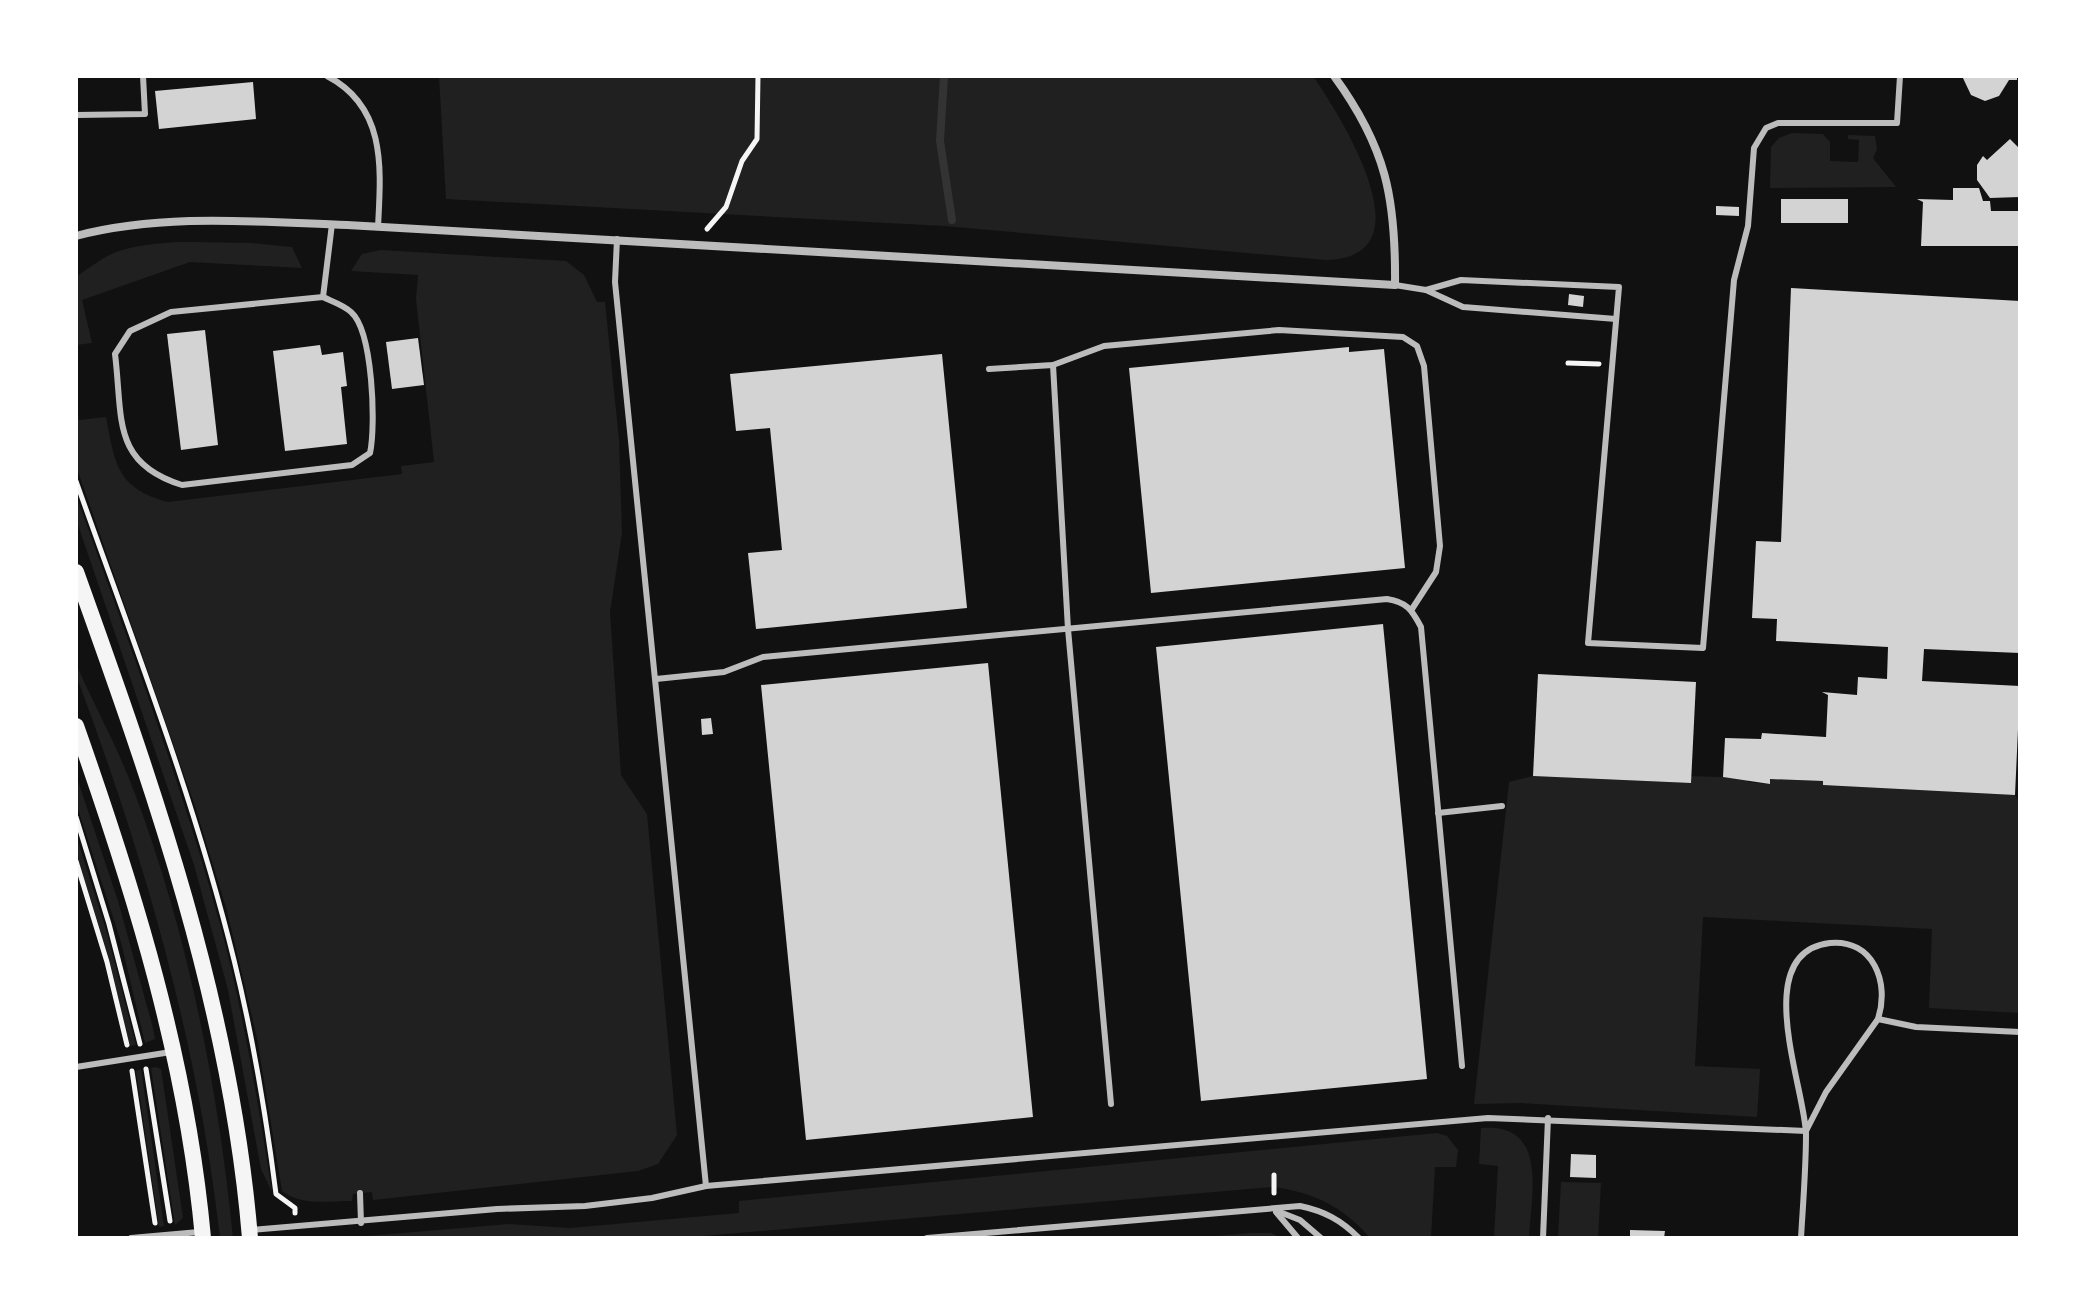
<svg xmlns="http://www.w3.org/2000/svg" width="2096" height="1314" font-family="'Space Grotesk',sans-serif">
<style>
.green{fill:#202020}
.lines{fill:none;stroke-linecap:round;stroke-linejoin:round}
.stream{stroke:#333;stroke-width:8}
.building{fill:#d3d3d3}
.path{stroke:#f5f5f5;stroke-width:5}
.service{stroke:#bcbcbc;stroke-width:6}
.minor{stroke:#bcbcbc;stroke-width:8}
.secondary{stroke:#f5f5f5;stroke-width:16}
</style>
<rect width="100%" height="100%" fill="#111"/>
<!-- green -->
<g class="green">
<path d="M 439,76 L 1313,76 C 1341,117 1431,258 1326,260 L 944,226 L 446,199 Z"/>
<polygon points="1792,133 1823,134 1830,142 1830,161 1858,162 1859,140 1848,139 1848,135 1875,136 1877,149 1873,158 1896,187 1770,188 1771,147 1779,138"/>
<path d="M 251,243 L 292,247 L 302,268 L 190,262 L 82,300 L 92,343 L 76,345 L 76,277 C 89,268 104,256 119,251 C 160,238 209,243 251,243 Z"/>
<path d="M 380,250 L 566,261 L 584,275 L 597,302 L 605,302 L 619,440 L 622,533 L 610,612 L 621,775 L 647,814 L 677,1135 L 658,1164 L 638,1171 L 373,1200 L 372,1192 L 353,1194 L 352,1201 C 328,1201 301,1206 282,1191 L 257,1038 L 227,911 L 195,806 L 76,466 L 76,400 L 79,420 L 106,417 C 115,463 116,488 168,502 L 402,474 L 401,466 L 434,462 L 416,299 L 418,275 L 351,271 L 362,254 Z"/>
<path d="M 76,495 C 127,638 181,781 221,928 C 244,1015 258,1103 272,1192 L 261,1169 L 228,990 L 194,865 L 76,519 Z"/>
<path d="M 76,664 C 94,705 116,744 132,786 C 187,929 218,1086 233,1238 L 220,1238 C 198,1043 145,859 76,675 Z"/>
<polygon points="76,775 118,901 153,1028 155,1039 145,1043 121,942 76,803"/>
<polygon points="1533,776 1690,783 1691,776 1747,778 1748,782 1769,784 1770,779 1823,781 1824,785 2015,795 2020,805 2020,1013 1929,1008 1932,929 1703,917 1695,1066 1760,1069 1757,1117 1521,1103 1474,1104 1509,782"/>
<polygon points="76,835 107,933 136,1045 130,1046 108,955 76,853"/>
<polygon points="156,1067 161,1069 183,1218 175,1225 151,1068"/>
<polygon points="141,1069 164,1226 159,1227 136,1071"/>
<path d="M 1481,1128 C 1549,1122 1531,1195 1529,1238 L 1494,1238 L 1498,1166 L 1479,1164 Z"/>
<path d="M 1437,1133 L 1447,1136 L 1458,1150 L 1456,1167 L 1435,1167 L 1431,1238 L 1370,1238 C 1344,1207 1313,1192 1273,1187 L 680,1238 L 343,1238 L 509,1224 L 570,1228 L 739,1213 L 739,1201 Z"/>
<polygon points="1561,1182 1601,1183 1598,1238 1558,1238"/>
<polygon points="1250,1233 1271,1233 1281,1238 1192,1238"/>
</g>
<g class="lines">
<!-- stream -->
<polyline class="stream" points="944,76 940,141 952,220"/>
</g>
<!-- building -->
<g class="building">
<polygon points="1962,76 2017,76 2017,80 2009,80 1999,96 1985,101 1971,95"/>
<polygon points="253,82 256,119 159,129 155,91"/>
<polygon points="2010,139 2020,149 2020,197 1990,198 1977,180 1977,165 1983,156 1987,160"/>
<polygon points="1953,188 1979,188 1983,201 1990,201 1991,211 2020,211 2020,246 1921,246 1923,202 1917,199 1953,200"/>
<rect x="1781" y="199" width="67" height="24"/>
<polygon points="1716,206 1739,207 1739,216 1716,215"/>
<polygon points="1791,288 2020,301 2020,653 1924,649 1922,681 2020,686 2015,795 1823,785 1823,781 1770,779 1770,784 1723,777 1725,738 1761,739 1762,733 1826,737 1828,695 1822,692 1857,695 1858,677 1887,679 1888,647 1776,641 1777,619 1752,618 1756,541 1781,542"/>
<polygon points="1569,294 1584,296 1583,307 1568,305"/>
<polygon points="205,330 218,445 181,450 167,334"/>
<polygon points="418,338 424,385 392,389 386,342"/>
<polygon points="320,345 322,355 343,352 347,386 341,387 347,444 285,451 273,351"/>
<polygon points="1349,347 1349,352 1384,349 1405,568 1151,593 1129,368"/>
<polygon points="942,354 967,608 756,629 748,553 782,550 777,499 770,428 736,431 730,374"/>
<polygon points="1383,624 1427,1079 1201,1101 1156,647"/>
<polygon points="988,663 1033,1117 806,1140 761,685"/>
<polygon points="1538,674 1696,682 1691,783 1533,776"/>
<polygon points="711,718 713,734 702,735 701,719"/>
<polygon points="1571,1154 1596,1155 1596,1178 1570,1177"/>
<polygon points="1630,1230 1665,1231 1664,1238 1630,1238"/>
</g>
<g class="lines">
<!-- path -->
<g class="path">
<polyline points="707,229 726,207 742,161 757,139 758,76"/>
<polyline points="1568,363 1599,364"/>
<path d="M 76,481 C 132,639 194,797 234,960 C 253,1037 266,1115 276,1194 L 295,1208 L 295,1213"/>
<polyline points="76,817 109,924 140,1044"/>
<polyline points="76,861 107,962 127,1045"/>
<polyline points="146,1069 170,1221"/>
<polyline points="132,1071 155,1223"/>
<polyline points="1274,1193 1274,1175"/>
</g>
<!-- service -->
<g class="service">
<path d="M 327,76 C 387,107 381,169 378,227"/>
<polyline points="76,115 145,114 143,76"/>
<polyline points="617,239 615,282 706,1186"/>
<polyline points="1395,285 1426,290 1463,307 1616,319"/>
<polyline points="1426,290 1461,280 1619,287 1588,643 1703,648 1734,280 1748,226 1754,148 1766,128 1778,123 1897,123 1900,76"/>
<path d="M 323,297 C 331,301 344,305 351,312 C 373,331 376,426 370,453 L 352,465 L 182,485 C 111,463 123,417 115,354 L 130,331 L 171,312 Z"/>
<polyline points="323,297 332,224"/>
<polyline points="1053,365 1068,629 1111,1104"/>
<polyline points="989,369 1053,365 1104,346 1279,330 1403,337 1417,346 1424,366 1440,546 1436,572 1412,609"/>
<path d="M 656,679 L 724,672 L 763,657 L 1387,599 C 1407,602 1412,610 1421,627 L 1462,1066"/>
<polyline points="1438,813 1502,806"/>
<polyline points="1878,1019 1916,1027 2020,1032"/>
<polyline points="76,1067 171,1052"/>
<polyline points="360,1193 361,1223"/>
<polyline points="1277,1211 1300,1220 1321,1238"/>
<polyline points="1276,1212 1298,1238"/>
<polyline points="250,1230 497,1209 585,1206 652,1198 706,1186 1488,1118 1806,1131"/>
<polyline points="131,1238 199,1232"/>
<path d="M 927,1238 L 1300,1206 C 1324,1211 1341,1220 1359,1238"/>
<polyline points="1543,1238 1548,1118"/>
<path d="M 1801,1238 C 1803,1204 1806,1168 1806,1134 C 1805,1088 1749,952 1830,943 C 1873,939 1890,982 1878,1019 L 1826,1092 L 1806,1131"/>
</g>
<!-- minor -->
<path class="minor" d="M 76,236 C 164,213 257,222 347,225 L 1395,285 C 1396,198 1386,147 1334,76"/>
<!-- secondary -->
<g class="secondary">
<path d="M 76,572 C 154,789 231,1007 250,1238"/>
<path d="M 76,726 C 135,893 187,1061 203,1238"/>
</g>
</g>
<!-- border -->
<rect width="2096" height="1314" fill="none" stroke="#ffffff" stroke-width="156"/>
</svg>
